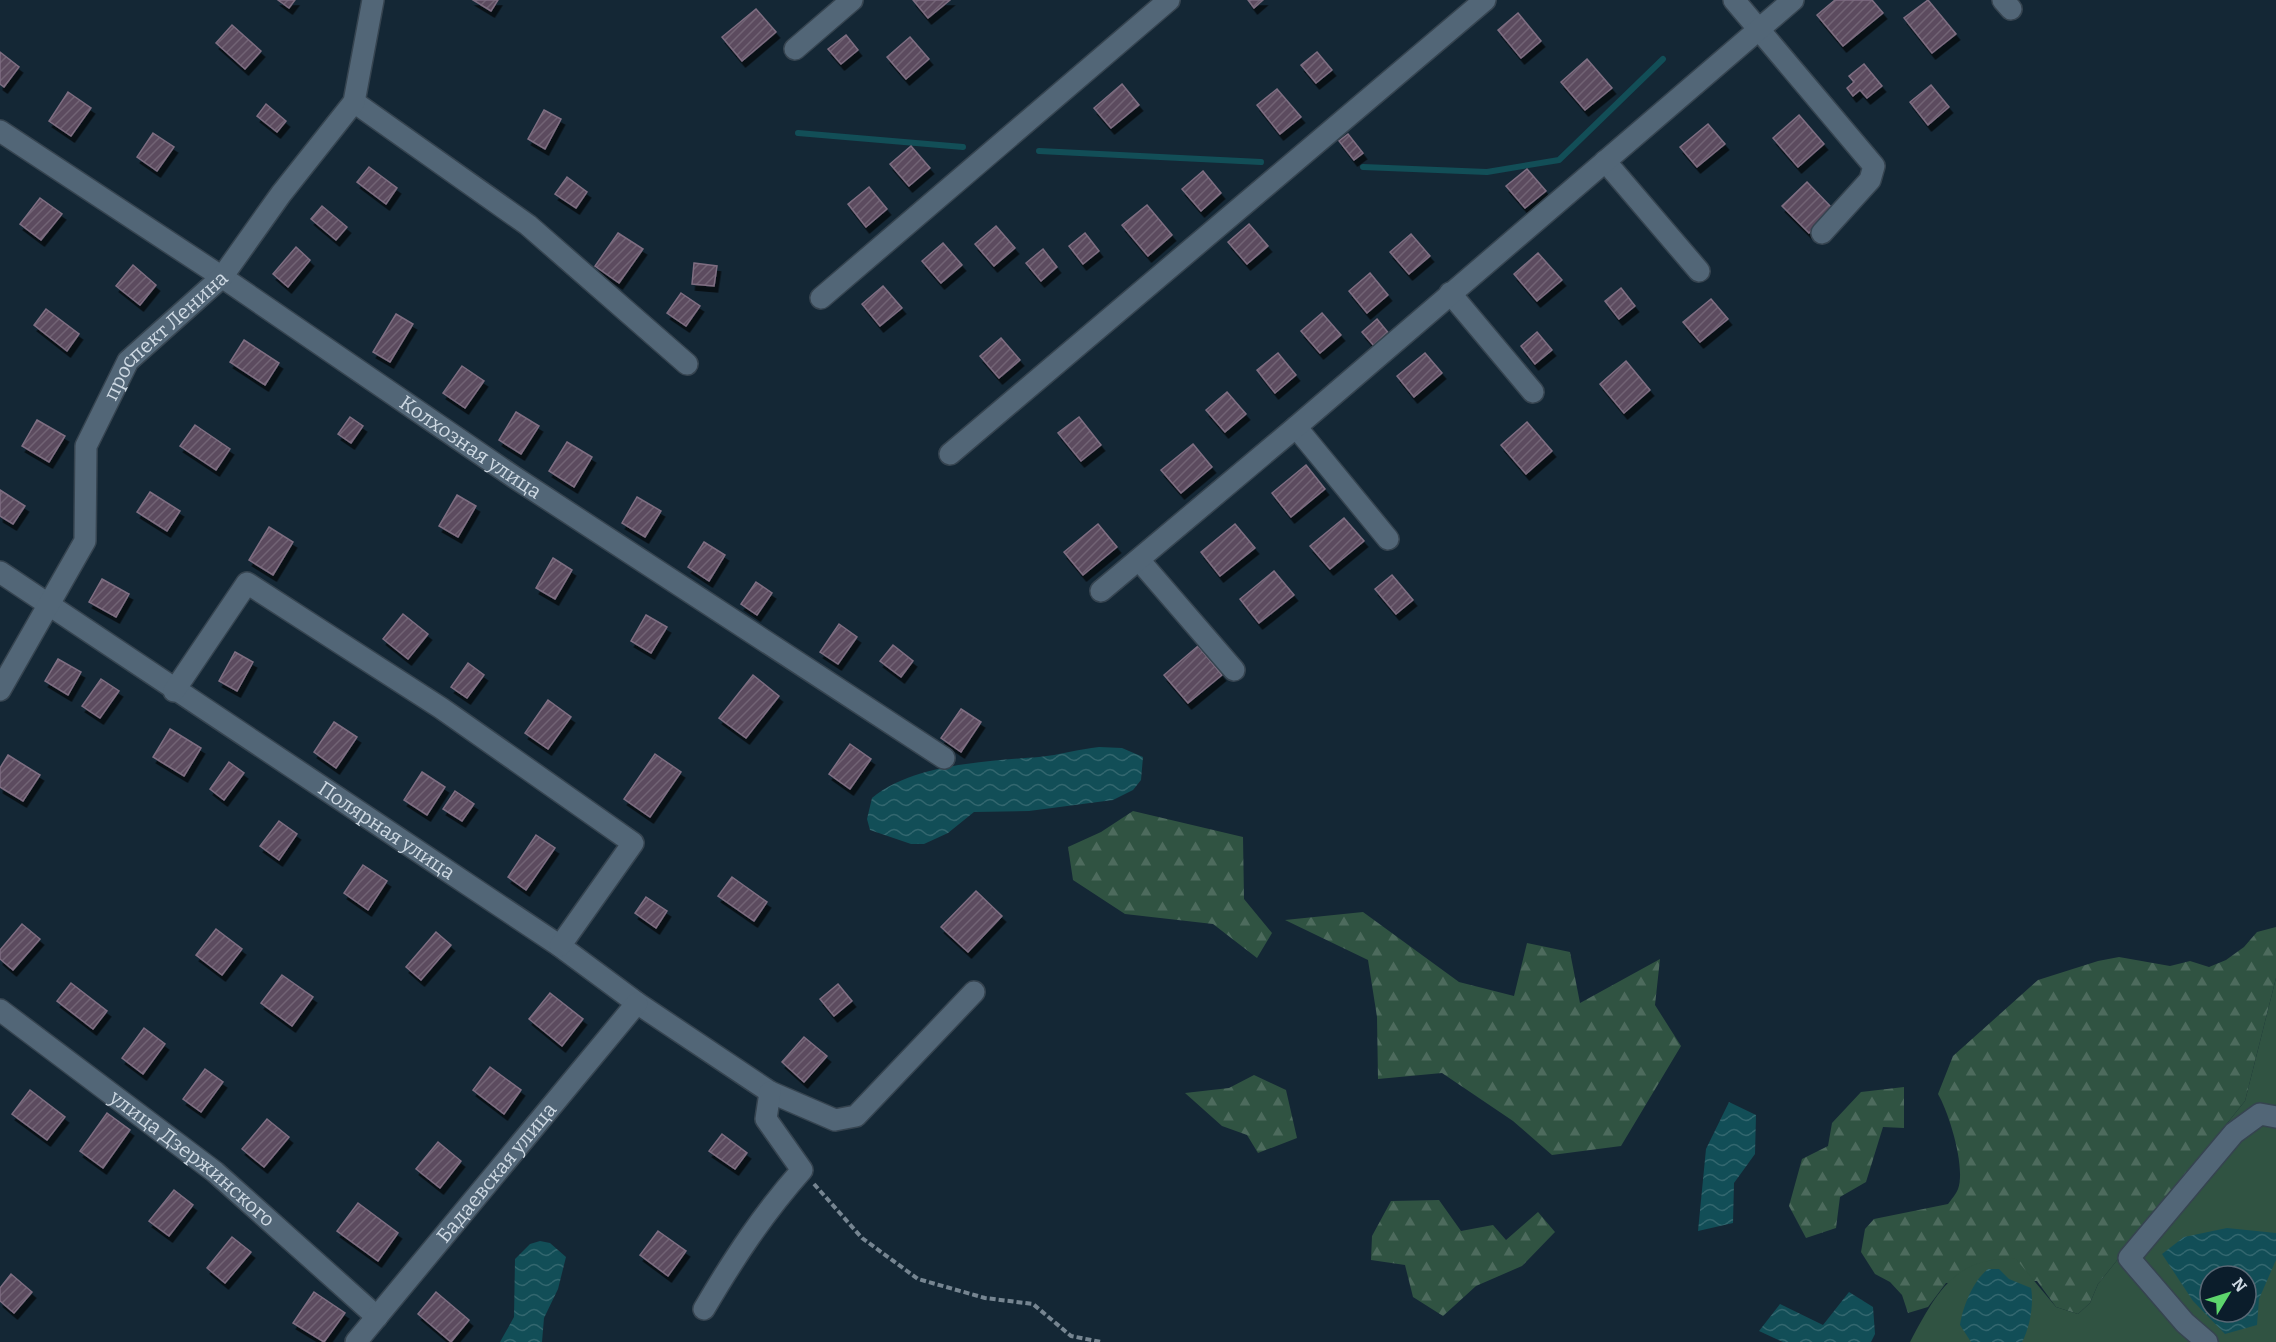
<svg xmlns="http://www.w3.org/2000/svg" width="2276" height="1342" font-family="Bitter,serif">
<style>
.forest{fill:url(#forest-firs)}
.garden{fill:#305342;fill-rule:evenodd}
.water{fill:url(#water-waves);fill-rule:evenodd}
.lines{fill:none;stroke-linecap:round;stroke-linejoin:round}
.stream{stroke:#124e57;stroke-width:6}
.building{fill:url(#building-hatch);stroke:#7f6e82;stroke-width:1.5;filter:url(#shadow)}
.minor-casing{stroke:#364450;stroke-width:24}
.path{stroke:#768591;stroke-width:4;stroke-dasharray:6 3;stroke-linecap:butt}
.minor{stroke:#526677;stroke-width:21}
.labels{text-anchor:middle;stroke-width:4.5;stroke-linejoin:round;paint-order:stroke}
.street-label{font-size:20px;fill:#ced9e3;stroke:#0b1d2b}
</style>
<defs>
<pattern id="forest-firs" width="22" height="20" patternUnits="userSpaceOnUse" patternTransform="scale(1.5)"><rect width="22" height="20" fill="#305342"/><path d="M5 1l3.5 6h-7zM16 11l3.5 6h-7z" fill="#4d6b5d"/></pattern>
<pattern id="water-waves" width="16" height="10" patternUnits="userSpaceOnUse" patternTransform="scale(1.5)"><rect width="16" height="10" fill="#124e57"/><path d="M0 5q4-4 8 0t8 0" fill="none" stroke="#33676f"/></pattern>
<pattern id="building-hatch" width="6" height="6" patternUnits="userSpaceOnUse" patternTransform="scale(1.5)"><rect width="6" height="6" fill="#5b4b5e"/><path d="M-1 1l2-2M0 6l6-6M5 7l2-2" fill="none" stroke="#716475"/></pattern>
<filter id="shadow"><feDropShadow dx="3.5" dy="6" stdDeviation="0" flood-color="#0009"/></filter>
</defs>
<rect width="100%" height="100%" fill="#142735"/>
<!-- forest -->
<g class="forest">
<polygon points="1133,811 1243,837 1244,899 1272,933 1257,958 1213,924 1125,914 1073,880 1068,847 1101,832"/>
<polygon points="1363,912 1459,982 1514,996 1527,943 1570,952 1580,1003 1660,959 1655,1005 1681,1046 1621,1146 1552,1155 1513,1121 1442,1073 1378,1079 1377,1017 1368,960 1285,920"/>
<path d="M 2276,927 L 2276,978 L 2245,1101 L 2098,1284 L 2090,1303 L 2078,1314 L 2056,1307 L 2037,1281 L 1946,1283 L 1928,1307 L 1908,1313 L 1902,1295 L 1890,1282 L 1875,1274 L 1861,1252 L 1865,1229 L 1874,1219 L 1948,1204 C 1951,1200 1956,1194 1958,1189 C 1966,1167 1949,1113 1938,1094 L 1953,1056 L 2038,980 L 2098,961 L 2119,957 L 2170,966 L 2190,961 L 2209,967 L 2226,960 L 2244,947 L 2257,932 Z"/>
<polygon points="1254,1075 1286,1090 1297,1138 1258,1153 1247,1135 1222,1126 1185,1093 1229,1088"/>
<polygon points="1904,1087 1904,1128 1883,1127 1866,1182 1840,1197 1836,1228 1806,1238 1789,1206 1802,1159 1828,1146 1832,1123 1861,1092"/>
<polygon points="1439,1200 1461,1231 1493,1225 1506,1240 1538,1212 1555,1232 1522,1266 1476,1286 1443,1316 1413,1297 1405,1265 1371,1260 1372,1236 1391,1201"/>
</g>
<!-- garden -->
<path class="garden" d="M 2276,978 L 2276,1342 L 1910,1342 C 1936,1294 1954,1256 2016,1259 L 2056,1307 L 2078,1314 L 2090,1303 L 2098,1284 L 2245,1101 ZM 2210,1276 L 2246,1276 L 2246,1312 L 2210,1312 Z"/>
<!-- water -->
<g class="water">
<path d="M 1099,747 L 1122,748 L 1143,757 L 1141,780 L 1133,790 L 1113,800 L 1029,811 L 974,812 L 948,833 L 924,844 L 911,844 L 870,830 L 867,819 L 872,798 C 912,764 989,761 1039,757 C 1059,755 1079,749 1099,747 Z"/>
<polygon points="1729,1102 1756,1115 1755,1154 1734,1183 1733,1223 1698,1231 1706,1149"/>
<path d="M 2227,1228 L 2276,1233 L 2276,1260 L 2259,1299 L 2257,1325 L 2225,1334 L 2193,1301 L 2162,1254 L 2184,1237 ZM 2210,1276 L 2246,1276 L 2246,1312 L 2210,1312 Z"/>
<polygon points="540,1241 550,1243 566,1257 558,1289 544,1318 542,1342 500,1342 514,1317 515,1259 530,1244"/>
<path d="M 1988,1269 L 1999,1269 L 2009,1279 L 2031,1288 C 2034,1303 2030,1328 2022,1342 L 1971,1342 L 1960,1325 C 1963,1306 1973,1281 1988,1269 Z"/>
<polygon points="1849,1292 1873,1307 1875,1334 1871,1342 1783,1342 1759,1331 1780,1304 1823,1325"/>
</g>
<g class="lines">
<!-- stream -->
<g class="stream">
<polyline points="798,133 963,147"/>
<polyline points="1039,151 1261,162"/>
<polyline points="1363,167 1487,172 1559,160 1663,59"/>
</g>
</g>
<!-- building -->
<g class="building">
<polygon points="278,0 295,0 289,8"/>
<polygon points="473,0 498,0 491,11"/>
<polygon points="913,0 950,0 928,18"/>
<polygon points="1248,0 1263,0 1254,8"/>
<polygon points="1835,0 1872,0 1883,13 1843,46 1817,15"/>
<polygon points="1928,0 1956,34 1932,53 1904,18"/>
<polygon points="756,9 776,32 742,61 722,37"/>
<polygon points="1518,13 1541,41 1521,58 1498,30"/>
<polygon points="232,25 261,51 245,69 216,43"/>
<polygon points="846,35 858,50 841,64 828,49"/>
<polygon points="910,37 929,59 906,79 887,57"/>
<polygon points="0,52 19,67 4,87 0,84"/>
<polygon points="1317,52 1332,70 1316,83 1301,65"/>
<polygon points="1587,59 1612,88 1585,110 1561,82"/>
<polygon points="1864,64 1882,86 1867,98 1860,90 1853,96 1847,88 1854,82 1849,76"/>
<polygon points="1122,84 1139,105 1111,128 1094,108"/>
<polygon points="1931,85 1949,107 1928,125 1910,102"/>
<polygon points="1277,89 1301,117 1280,134 1257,105"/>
<polygon points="68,92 91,108 71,136 49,121"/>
<polygon points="266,104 286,121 277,132 257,116"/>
<polygon points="544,110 561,119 545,149 528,139"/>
<polygon points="1799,115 1824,144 1798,167 1773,138"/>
<polygon points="1708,124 1725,144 1697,167 1680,147"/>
<polygon points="153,133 174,147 157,171 137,157"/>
<polygon points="1348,134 1363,153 1354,160 1339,141"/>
<polygon points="911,146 930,168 909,186 890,164"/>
<polygon points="369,167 397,188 386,204 357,182"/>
<polygon points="1527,169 1546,191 1525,208 1506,186"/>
<polygon points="1203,171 1221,193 1201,211 1182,189"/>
<polygon points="567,177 587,192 576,208 555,194"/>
<polygon points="1807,182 1833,209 1809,233 1782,206"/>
<polygon points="869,187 887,209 866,227 848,204"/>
<polygon points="40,198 62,214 41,240 20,224"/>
<polygon points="1147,205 1172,235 1148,256 1122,225"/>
<polygon points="322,206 347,227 336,240 311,219"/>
<polygon points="1249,224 1268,246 1247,264 1228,242"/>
<polygon points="996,226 1015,248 994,266 975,244"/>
<polygon points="618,233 643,249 619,283 595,266"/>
<polygon points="1085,233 1099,251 1083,264 1069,246"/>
<polygon points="1411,234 1430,256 1409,274 1390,252"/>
<polygon points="943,243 962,265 941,283 922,261"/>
<polygon points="296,247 310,260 288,287 273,274"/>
<polygon points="1043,249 1057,267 1041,281 1026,263"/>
<polygon points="1538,253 1562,280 1537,301 1514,274"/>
<polygon points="694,263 717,266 714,286 692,284"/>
<polygon points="133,265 156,285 140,305 116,286"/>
<polygon points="1370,273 1388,295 1367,313 1349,291"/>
<polygon points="883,286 902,308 880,326 862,304"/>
<polygon points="1621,288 1635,306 1619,319 1605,301"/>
<polygon points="681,293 700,306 686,326 667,313"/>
<polygon points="1711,299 1728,319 1700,342 1683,322"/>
<polygon points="46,309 79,334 67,351 34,325"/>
<polygon points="1322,313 1341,335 1320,353 1301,331"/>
<polygon points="396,314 413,324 390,362 373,352"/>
<polygon points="1377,319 1390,335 1375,347 1362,332"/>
<polygon points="1537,332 1552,350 1535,364 1521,346"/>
<polygon points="1001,338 1020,360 999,378 980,356"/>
<polygon points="244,340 279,363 265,385 230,362"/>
<polygon points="1278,353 1296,375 1275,393 1257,370"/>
<polygon points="1425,353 1442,373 1414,397 1397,376"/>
<polygon points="1626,361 1650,390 1624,413 1600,384"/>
<polygon points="462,366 484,381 465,408 443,393"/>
<polygon points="1227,392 1246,414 1225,432 1206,410"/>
<polygon points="516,412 539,426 521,454 499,440"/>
<polygon points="350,417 363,426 351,443 338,434"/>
<polygon points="1079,417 1101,445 1081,461 1058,433"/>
<polygon points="37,420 65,436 49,462 22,446"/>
<polygon points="1527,422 1552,451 1526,474 1501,445"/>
<polygon points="195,425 230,449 216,470 180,446"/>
<polygon points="567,442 592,457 574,487 549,471"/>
<polygon points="1193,444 1212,467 1181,493 1161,470"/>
<polygon points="1306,465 1325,489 1291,517 1272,493"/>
<polygon points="0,490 25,506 13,524 0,516"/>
<polygon points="150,492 180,511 167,531 137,512"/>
<polygon points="457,495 476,506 458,537 439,526"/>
<polygon points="637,497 661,511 645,537 622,523"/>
<polygon points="1344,518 1364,541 1330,569 1310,546"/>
<polygon points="1098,524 1117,547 1083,575 1064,552"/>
<polygon points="1235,524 1255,548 1220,576 1201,552"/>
<polygon points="269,527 293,542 273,575 249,560"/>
<polygon points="704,542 725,555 709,581 688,567"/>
<polygon points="553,558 572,570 555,599 536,588"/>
<polygon points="1274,571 1294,595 1259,623 1240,599"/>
<polygon points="1392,575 1413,600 1396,614 1375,589"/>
<polygon points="102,579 129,594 116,617 89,602"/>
<polygon points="756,582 772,593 757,615 741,604"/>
<polygon points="403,614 428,634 408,659 383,639"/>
<polygon points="646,615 667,627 651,653 631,641"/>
<polygon points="839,624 857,637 838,664 820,652"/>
<polygon points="893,645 913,661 901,677 880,661"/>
<polygon points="1198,646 1222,675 1188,703 1164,675"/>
<polygon points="235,652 253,662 237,691 219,681"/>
<polygon points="58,659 81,672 68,695 45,681"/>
<polygon points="468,663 484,675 467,698 451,687"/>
<polygon points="753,675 779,696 746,738 719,718"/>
<polygon points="101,679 119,691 100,718 82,706"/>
<polygon points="548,700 571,717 548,749 525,733"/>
<polygon points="961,709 981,722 961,752 941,738"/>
<polygon points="334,722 357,737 336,768 314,752"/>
<polygon points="170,729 201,748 184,776 153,757"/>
<polygon points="850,744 871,759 850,789 829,774"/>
<polygon points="655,754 681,772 650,817 624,799"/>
<polygon points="8,755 40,775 23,801 0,787 0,768"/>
<polygon points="229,762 244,773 224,800 210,789"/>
<polygon points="422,772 445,787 427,815 404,800"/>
<polygon points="455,791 474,804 462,821 443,809"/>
<polygon points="279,821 297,834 279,860 260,846"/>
<polygon points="536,835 555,848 526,890 508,877"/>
<polygon points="363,865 387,881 368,910 344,893"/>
<polygon points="732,877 767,902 754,921 718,896"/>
<polygon points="976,891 1002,916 968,952 941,927"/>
<polygon points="646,897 667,911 656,928 635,913"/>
<polygon points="22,924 40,939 13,970 0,959 0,950"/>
<polygon points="216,929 242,949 222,975 196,955"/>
<polygon points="436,932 451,945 421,980 406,967"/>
<polygon points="282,975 313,997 292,1026 261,1003"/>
<polygon points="71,983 107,1011 93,1029 57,1001"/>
<polygon points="838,984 852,1001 834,1016 820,999"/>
<polygon points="550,993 583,1019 562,1046 529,1019"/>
<polygon points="144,1028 165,1044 143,1074 122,1058"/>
<polygon points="804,1037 827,1056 804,1082 782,1062"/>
<polygon points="490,1067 521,1090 504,1114 473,1090"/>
<polygon points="205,1069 223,1082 201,1112 183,1099"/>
<polygon points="30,1090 65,1117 47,1140 12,1114"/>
<polygon points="107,1113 130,1130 103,1168 80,1151"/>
<polygon points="267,1119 289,1137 264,1167 242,1149"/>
<polygon points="722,1134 747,1153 735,1169 709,1151"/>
<polygon points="438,1142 461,1161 440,1188 416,1169"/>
<polygon points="174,1190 193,1205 169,1236 149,1221"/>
<polygon points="358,1203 398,1233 378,1261 337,1231"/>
<polygon points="658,1231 686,1251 668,1276 640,1255"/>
<polygon points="232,1237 251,1252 225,1283 207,1268"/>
<polygon points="11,1274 32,1292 14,1313 0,1301 0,1288"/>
<polygon points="314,1292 345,1313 324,1342 293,1323"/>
<polygon points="436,1292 469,1320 451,1342 418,1314"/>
</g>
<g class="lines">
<!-- minor casing -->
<g class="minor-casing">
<g id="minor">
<polyline points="1734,0 1874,166 1870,180 1822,233"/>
<polyline points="2003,0 2011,9"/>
<polyline points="795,49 852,0"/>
<polyline points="354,102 528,225 687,364"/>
<path id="s1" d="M 0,131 L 222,277 L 514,477 L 944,758"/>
<polyline points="1605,161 1699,271"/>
<polyline points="1450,293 1533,392"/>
<polyline points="821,298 1169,0"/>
<polyline points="1296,427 1388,539"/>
<polyline points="950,454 1485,0"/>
<polyline points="1139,560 1234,670"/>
<path id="s2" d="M 0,572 L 560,946 L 637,1003 L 770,1092 L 835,1120 L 856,1116 L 974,992"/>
<polyline points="1101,591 1296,427 1793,0"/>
<path id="s3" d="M 0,690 L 85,541 L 86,446 L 128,361 L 222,277 L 281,194 L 354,102 L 373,0"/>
<polyline points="174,691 247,583 441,708 633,843 560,946"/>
<path id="s4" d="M 0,1010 L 215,1172 L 377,1317"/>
<path d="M 704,1309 C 734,1258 763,1214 802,1170 L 766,1119 L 770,1092"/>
<path id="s5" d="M 356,1342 L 637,1003"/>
<polyline points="2207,1342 2185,1323 2129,1258 2234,1133 2260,1114 2276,1117"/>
</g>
</g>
<!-- path -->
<polyline class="path" points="814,1184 862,1238 918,1279 985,1298 1033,1304 1071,1336 1101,1342"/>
<!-- minor -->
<use href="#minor" class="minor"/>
</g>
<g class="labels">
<!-- street labels -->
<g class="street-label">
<text dy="7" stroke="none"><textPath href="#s3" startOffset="405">проспект Ленина</textPath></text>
<text dy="7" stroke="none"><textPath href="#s1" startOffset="567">Колхозная улица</textPath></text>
<text dy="7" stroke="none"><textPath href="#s2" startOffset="465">Полярная улица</textPath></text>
<text dy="7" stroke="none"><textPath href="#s4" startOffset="243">улица Дзержинского</textPath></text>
<text dy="7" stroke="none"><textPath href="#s5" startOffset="220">Бадаевская улица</textPath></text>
</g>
</g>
<!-- north arrow -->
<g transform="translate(2228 1294) rotate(52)"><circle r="28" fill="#0b1d2b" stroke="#596875" stroke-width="1.5"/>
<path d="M0-4.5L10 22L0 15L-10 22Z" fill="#5dd56c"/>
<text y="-9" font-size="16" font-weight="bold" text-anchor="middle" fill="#ced9e3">N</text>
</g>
</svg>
